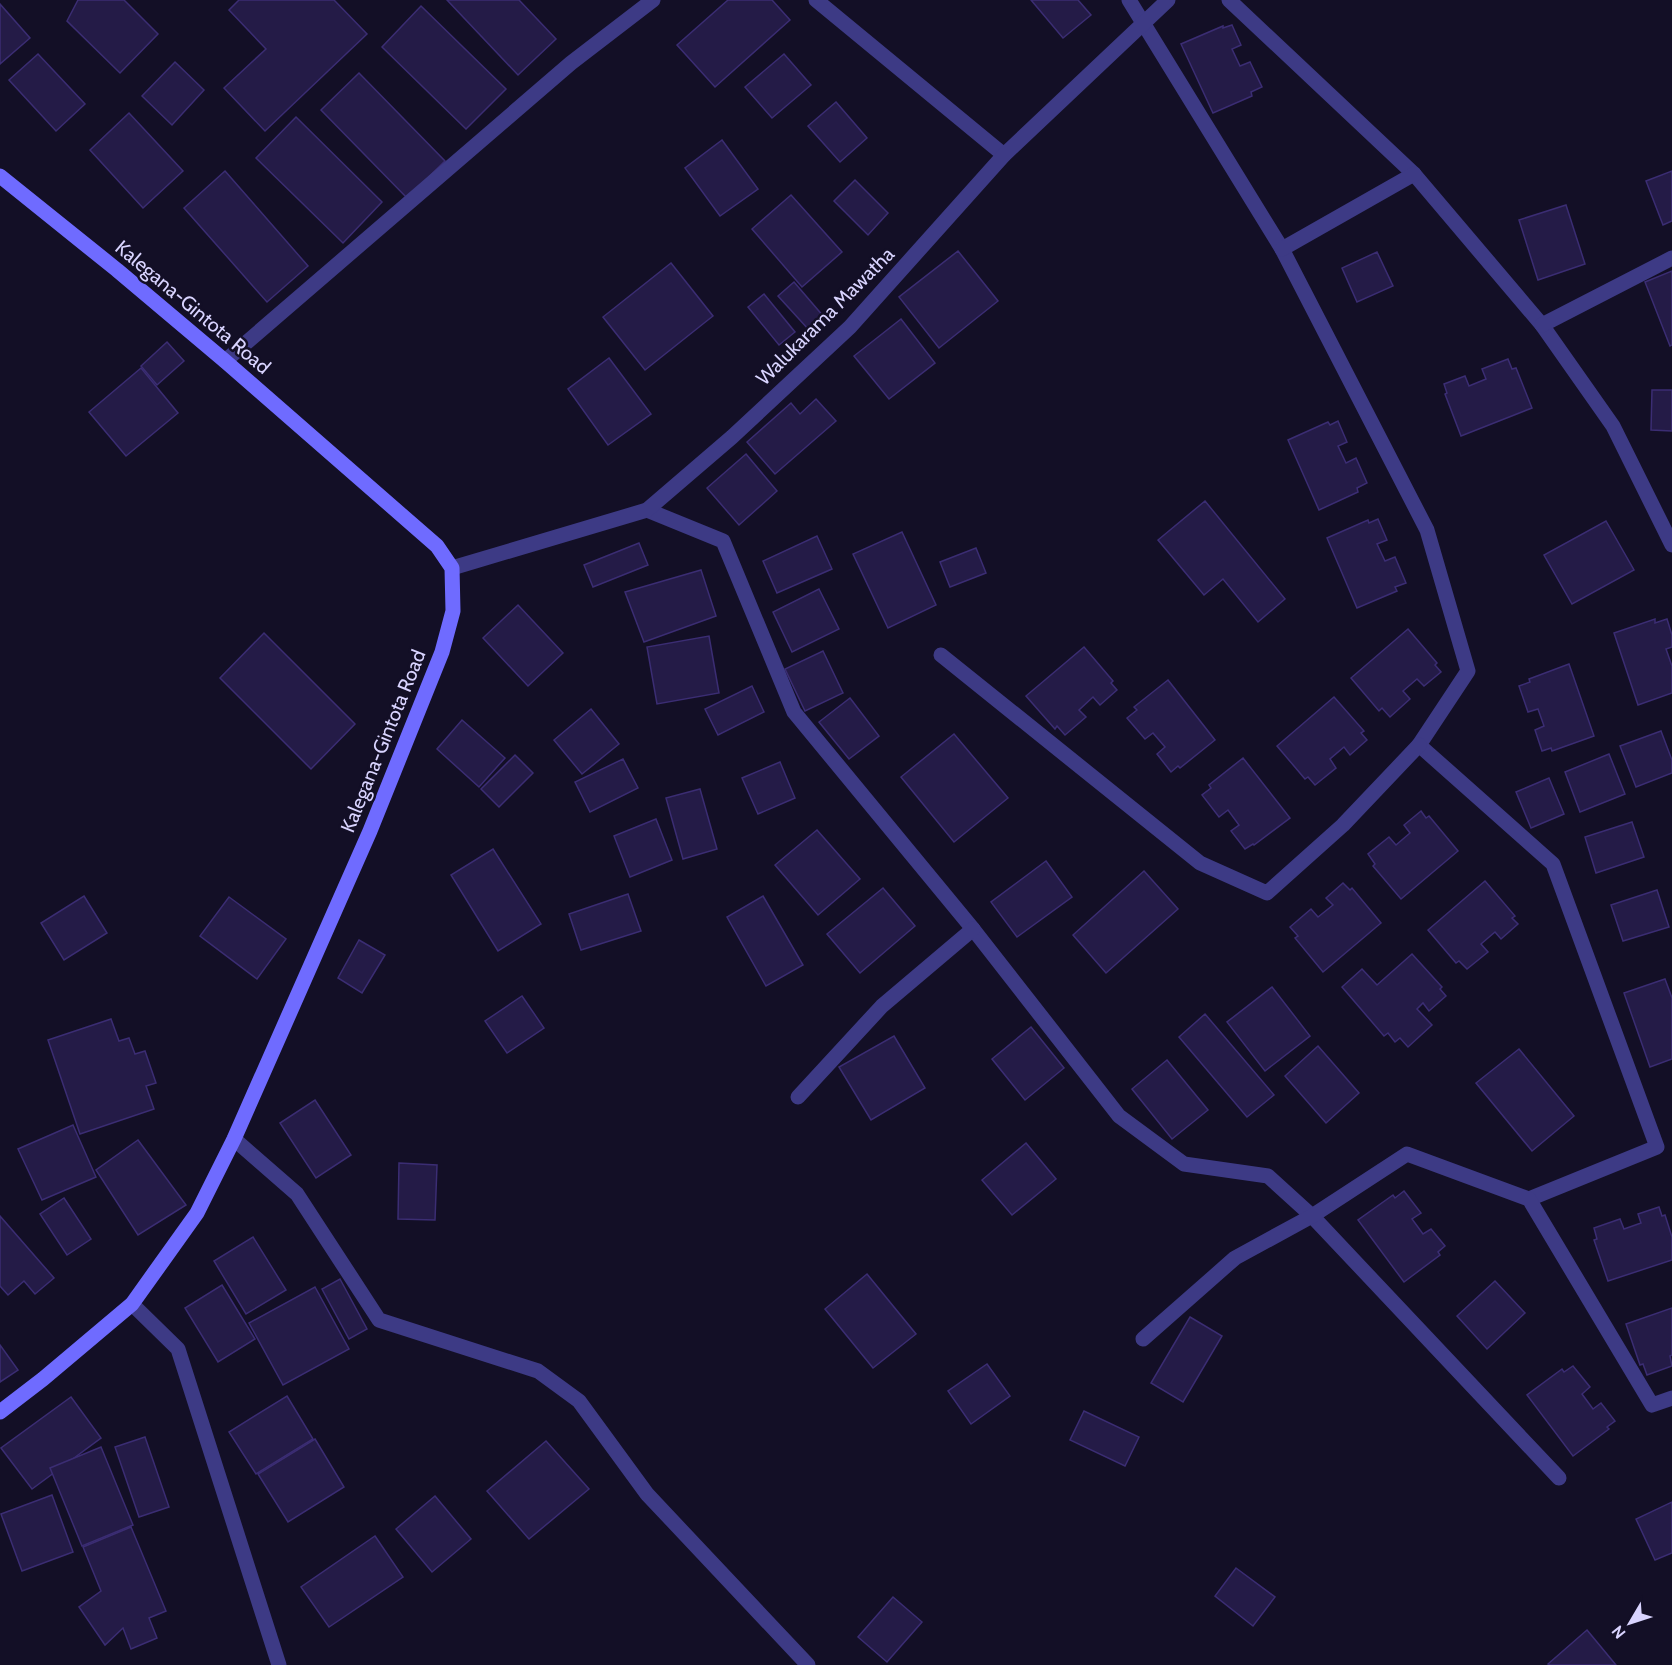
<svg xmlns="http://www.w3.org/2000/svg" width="1672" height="1665" font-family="Cabin,sans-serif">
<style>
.building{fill:#241b47;stroke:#3b2d73;stroke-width:1.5}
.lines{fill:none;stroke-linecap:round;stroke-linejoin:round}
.minor{stroke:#3d3a85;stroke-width:15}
.secondary{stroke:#6f6bff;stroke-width:15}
.labels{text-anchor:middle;stroke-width:5;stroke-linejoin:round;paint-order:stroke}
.street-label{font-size:20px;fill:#d9d4ff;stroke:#130f26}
</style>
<rect width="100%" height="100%" fill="#130f26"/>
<!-- building -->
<g class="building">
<polygon points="78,0 124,0 158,34 120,73 67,21"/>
<polygon points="239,0 334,0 367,34 265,131 224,88 266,49 229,10"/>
<polygon points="447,0 519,0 556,39 518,75"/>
<polygon points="728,0 772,0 790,20 715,87 677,45"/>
<polygon points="1031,0 1078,0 1091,15 1063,38"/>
<polygon points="0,4 30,38 0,64"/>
<polygon points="421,6 506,89 466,129 382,47"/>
<polygon points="1232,25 1241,45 1232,49 1240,66 1250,62 1262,87 1251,92 1252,96 1213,113 1181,44 1223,26 1223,28"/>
<polygon points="38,54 85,104 56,131 9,80"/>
<polygon points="784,54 811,85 772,118 745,87"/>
<polygon points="175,62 204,90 172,125 142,96"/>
<polygon points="359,73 445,161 407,198 321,110"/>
<polygon points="836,102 867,138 840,162 808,126"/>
<polygon points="129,113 183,171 143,208 90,150"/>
<polygon points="296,117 382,202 343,243 256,158"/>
<polygon points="722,140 758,189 720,216 685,168"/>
<polygon points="225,171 308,266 267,302 184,208"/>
<polygon points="1672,171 1672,221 1663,225 1646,181"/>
<polygon points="855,180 888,213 868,235 834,201"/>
<polygon points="791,195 842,252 802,287 752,229"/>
<polygon points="1566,205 1585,264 1538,280 1519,220"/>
<polygon points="958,251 998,301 939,348 899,297"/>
<polygon points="1377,252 1393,286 1357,302 1342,268"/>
<polygon points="671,263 713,316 645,370 603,317"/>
<polygon points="1672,271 1672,345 1670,346 1645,282"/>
<polygon points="794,282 824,317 809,330 778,296"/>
<polygon points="764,294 795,332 779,345 748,307"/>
<polygon points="901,319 935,363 889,399 854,356"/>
<polygon points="167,342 184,361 157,385 141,366"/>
<polygon points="609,358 651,414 608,445 568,389"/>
<polygon points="1508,359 1512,369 1516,368 1532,408 1461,436 1445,394 1447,393 1444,384 1465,376 1469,386 1486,379 1482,369"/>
<polygon points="141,368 178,413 126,456 89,412"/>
<polygon points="1652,390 1672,390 1672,431 1651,430"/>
<polygon points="816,399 836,421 775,474 747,442 791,403 800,414"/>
<polygon points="1338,421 1347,442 1338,446 1346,463 1356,458 1367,483 1357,488 1358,492 1319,510 1288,440 1328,422 1330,425"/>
<polygon points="746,454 777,491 739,525 707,488"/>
<polygon points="1205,501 1285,599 1258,622 1223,579 1204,595 1158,540"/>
<polygon points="1378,519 1387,540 1377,544 1385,561 1395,557 1406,583 1395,587 1397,591 1357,608 1327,538 1368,520 1369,523"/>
<polygon points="1606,521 1634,570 1572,604 1544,555"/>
<polygon points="902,532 936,605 888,628 853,554"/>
<polygon points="817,536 832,569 777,593 763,561"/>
<polygon points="639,543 648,565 593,587 584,565"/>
<polygon points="976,548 986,573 950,587 940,562"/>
<polygon points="701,570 716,616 644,642 625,592"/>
<polygon points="819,589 839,629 792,652 773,612"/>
<polygon points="518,605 563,653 528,686 483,638"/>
<polygon points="1655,619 1655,623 1667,619 1672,635 1672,647 1666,649 1672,666 1672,693 1638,705 1614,633"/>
<polygon points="1408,629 1437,663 1435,665 1441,672 1424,686 1417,679 1403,691 1410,699 1390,717 1382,708 1379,711 1351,678"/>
<polygon points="264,633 355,724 311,769 220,678"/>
<polygon points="709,636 719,693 657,704 647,647"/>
<polygon points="1084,647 1113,681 1111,683 1117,690 1100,705 1093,697 1079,710 1086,717 1065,735 1057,726 1055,729 1026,696"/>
<polygon points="823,651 843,693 805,711 785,669"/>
<polygon points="1569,664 1594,736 1552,751 1551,748 1542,751 1535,730 1544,726 1538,709 1528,712 1519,686 1530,682 1529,679"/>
<polygon points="1168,680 1215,740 1180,768 1178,766 1171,772 1157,754 1165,747 1153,733 1145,739 1127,718 1137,710 1134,707"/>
<polygon points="752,686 764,712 718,735 705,709"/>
<polygon points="1334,697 1364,731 1361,733 1367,740 1350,755 1344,747 1330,759 1336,768 1315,785 1308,777 1305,779 1277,746"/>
<polygon points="850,698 879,736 849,759 819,722"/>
<polygon points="591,709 619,744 582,774 554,740"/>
<polygon points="462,720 505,758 479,787 437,749"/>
<polygon points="1661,731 1672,760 1672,773 1636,787 1620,746"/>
<polygon points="954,734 1008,798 954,842 901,777"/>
<polygon points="1609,754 1625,794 1580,812 1565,772"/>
<polygon points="515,755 533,773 499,807 481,789"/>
<polygon points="1243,758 1290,818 1254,845 1253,844 1245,849 1231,831 1239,825 1228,810 1219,817 1202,795 1211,788 1209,785"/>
<polygon points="623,759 638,788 590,812 575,782"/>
<polygon points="780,762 795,798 758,814 742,778"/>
<polygon points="1549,778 1564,814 1531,828 1516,792"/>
<polygon points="700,789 717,849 683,859 666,798"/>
<polygon points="1421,811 1426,818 1429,816 1458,851 1401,899 1373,866 1375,864 1368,854 1389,837 1396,845 1410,833 1404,825"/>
<polygon points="656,819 672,860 630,877 614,836"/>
<polygon points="1632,822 1644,857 1596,873 1585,837"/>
<polygon points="817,830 860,879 818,915 775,865"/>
<polygon points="493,849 541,924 498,951 451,875"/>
<polygon points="1046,861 1072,897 1017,937 991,902"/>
<polygon points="1144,871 1178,909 1106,973 1073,935"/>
<polygon points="1485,881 1515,916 1512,918 1518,924 1501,939 1495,932 1481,944 1488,952 1467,969 1459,961 1456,963 1428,930"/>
<polygon points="1343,883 1350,890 1352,888 1381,923 1323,972 1295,938 1298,936 1290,927 1311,909 1318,917 1333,905 1326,898"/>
<polygon points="883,888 915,926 860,973 827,934"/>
<polygon points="1657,890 1669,927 1623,941 1611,905"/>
<polygon points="628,894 641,931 581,950 569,914"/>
<polygon points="84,896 107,933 64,960 41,923"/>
<polygon points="763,896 803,965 766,986 727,917"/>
<polygon points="229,897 286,939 257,979 200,936"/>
<polygon points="359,940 385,955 362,993 338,978"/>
<polygon points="1412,954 1442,987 1440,989 1446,996 1429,1011 1423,1003 1417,1009 1432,1025 1408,1047 1400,1038 1395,1042 1388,1033 1384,1036 1342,987 1362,969 1377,985"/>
<polygon points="1665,979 1672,998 1672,1059 1650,1067 1624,993"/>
<polygon points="1272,987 1310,1036 1265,1071 1227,1022"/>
<polygon points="522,996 544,1028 507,1053 485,1021"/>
<polygon points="1205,1014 1274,1095 1247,1117 1179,1037"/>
<polygon points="111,1019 119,1041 129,1038 135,1054 145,1051 156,1083 146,1086 154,1109 80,1134 48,1040"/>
<polygon points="1031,1027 1064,1068 1025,1100 992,1059"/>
<polygon points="894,1036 925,1088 871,1120 839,1067"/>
<polygon points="1318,1046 1359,1093 1326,1123 1285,1076"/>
<polygon points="1519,1049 1574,1116 1532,1151 1476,1083"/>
<polygon points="1167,1060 1208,1110 1172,1139 1132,1089"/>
<polygon points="315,1100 351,1155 316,1178 280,1123"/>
<polygon points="73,1125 96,1177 42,1200 18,1149"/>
<polygon points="138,1140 186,1205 138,1235 96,1170"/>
<polygon points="1026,1143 1056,1179 1012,1215 982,1180"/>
<polygon points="399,1163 437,1165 435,1220 398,1219"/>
<polygon points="1404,1191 1421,1213 1412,1219 1423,1234 1431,1229 1445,1246 1438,1252 1440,1255 1404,1282 1358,1220 1393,1195 1395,1198"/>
<polygon points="64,1198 91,1239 67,1255 40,1214"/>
<polygon points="1659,1207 1662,1216 1665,1215 1672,1237 1672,1260 1608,1281 1594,1240 1597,1239 1594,1228 1620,1219 1624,1229 1641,1223 1638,1214"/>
<polygon points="0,1216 54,1278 35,1294 24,1281 8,1295 0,1286"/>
<polygon points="253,1237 286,1290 246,1314 214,1261"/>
<polygon points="867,1274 916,1334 873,1368 825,1309"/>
<polygon points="340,1279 367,1329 349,1339 322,1289"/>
<polygon points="1495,1281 1525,1313 1487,1349 1457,1316"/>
<polygon points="222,1285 255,1339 218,1362 185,1308"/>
<polygon points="315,1287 349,1349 283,1385 249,1323"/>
<polygon points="1672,1308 1672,1355 1670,1356 1672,1366 1647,1375 1643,1364 1640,1365 1626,1324"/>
<polygon points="1190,1317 1222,1336 1183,1402 1151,1383"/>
<polygon points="0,1345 18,1370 0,1382"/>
<polygon points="987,1364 1010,1396 971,1424 948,1391"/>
<polygon points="1573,1366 1590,1387 1582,1394 1593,1409 1601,1403 1615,1421 1607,1427 1609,1429 1573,1456 1527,1395 1562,1369 1564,1372"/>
<polygon points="287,1396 313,1439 256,1474 229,1432"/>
<polygon points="71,1397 101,1438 32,1489 1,1448"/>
<polygon points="1084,1411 1139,1437 1125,1466 1070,1440"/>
<polygon points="145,1437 169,1507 139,1517 115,1447"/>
<polygon points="315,1439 344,1487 288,1522 258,1474"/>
<polygon points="546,1441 589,1489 529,1539 487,1491"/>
<polygon points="101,1447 133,1525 82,1546 50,1468"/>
<polygon points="52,1495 73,1552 22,1571 1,1514"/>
<polygon points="435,1496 471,1539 432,1572 396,1529"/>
<polygon points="1672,1502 1672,1553 1655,1560 1636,1519"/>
<polygon points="131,1527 166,1611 149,1618 157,1638 131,1649 123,1628 105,1645 79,1607 101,1591 83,1547"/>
<polygon points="375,1536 403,1577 329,1627 301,1587"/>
<polygon points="1236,1568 1275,1597 1253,1626 1215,1596"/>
<polygon points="893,1597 922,1622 887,1662 858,1637"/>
<polygon points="1587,1630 1616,1665 1550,1665 1548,1664"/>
</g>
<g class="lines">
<!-- minor -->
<g class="minor">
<polyline points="816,0 1004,155"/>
<polyline points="1129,0 1282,249 1427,530 1468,671 1419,745 1553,864 1657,1147 1529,1199"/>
<polyline points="1229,0 1414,174 1542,325 1613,426 1672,545"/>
<polyline points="1282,249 1414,174"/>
<polyline points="1542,325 1672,258"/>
<polyline points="225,361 571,63 653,0"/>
<polyline points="647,510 723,541 794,712 973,929 1119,1116 1184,1164 1268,1176 1312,1216 1559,1478"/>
<polyline points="452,568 647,510 732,437 850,327 1004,155 1168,0"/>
<polyline points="941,655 1200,863 1267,893 1343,825 1419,745"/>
<polyline points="798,1097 882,1006 973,929"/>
<polyline points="234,1139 297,1194 379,1320 538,1371 579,1401 647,1494 808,1665"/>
<polyline points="132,1304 178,1349 279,1665"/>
<polyline points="1143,1339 1235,1258 1312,1216 1407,1154 1529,1199 1652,1405 1672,1398"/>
</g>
<!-- secondary -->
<polyline class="secondary" points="0,176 117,270 225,361 437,546 452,568 453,611 442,652 370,831 234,1139 197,1213 132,1304 43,1379 0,1412"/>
</g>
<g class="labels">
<!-- street labels -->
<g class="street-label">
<text transform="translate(193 307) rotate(40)" y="7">Kalegana-Gintota Road</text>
<text transform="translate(825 316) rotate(-45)" y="7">Walukarama Mawatha</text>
<text transform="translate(383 741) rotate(-68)" y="7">Kalegana-Gintota Road</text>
</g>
</g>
<!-- north arrow -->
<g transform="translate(1630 1623) rotate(231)" stroke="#130f26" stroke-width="4.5" paint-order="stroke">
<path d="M0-4.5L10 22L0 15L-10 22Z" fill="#d9d4ff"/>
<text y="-9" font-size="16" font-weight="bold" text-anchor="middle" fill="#d9d4ff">N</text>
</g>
</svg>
